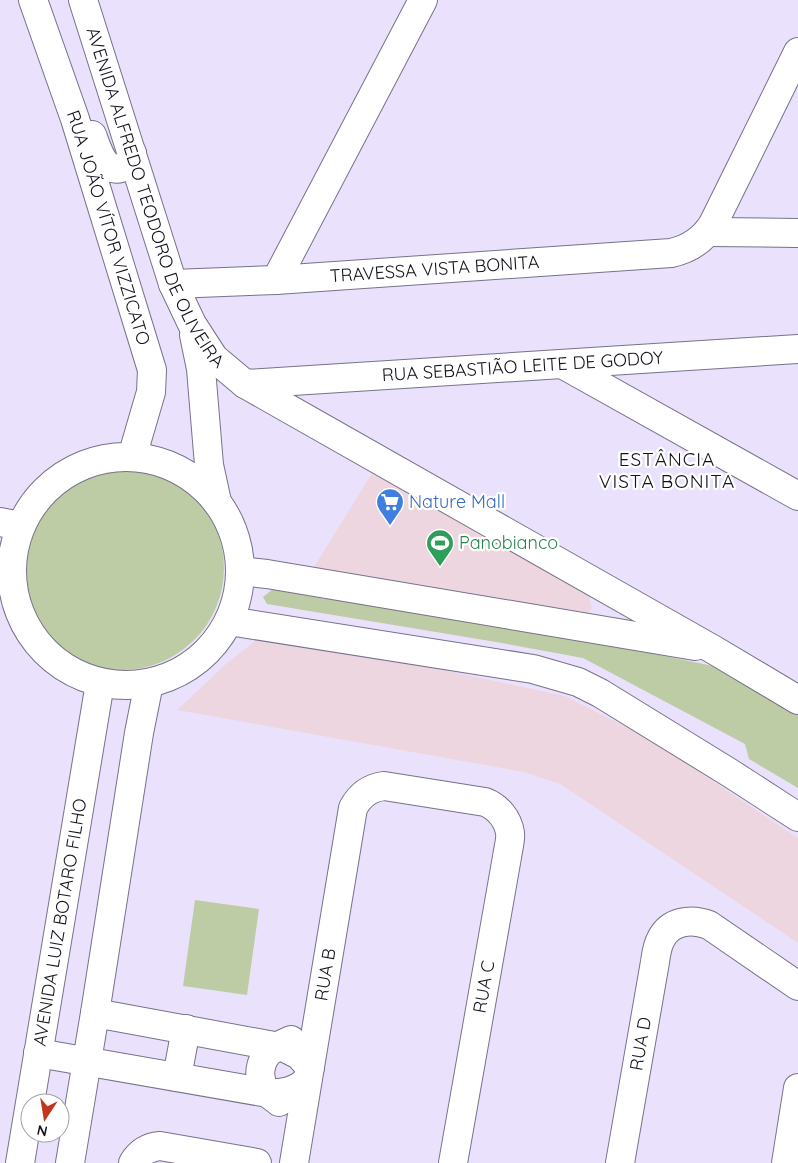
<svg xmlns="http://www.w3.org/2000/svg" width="798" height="1163" font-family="Quicksand,sans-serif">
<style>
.commercial{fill:#eed6e0}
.green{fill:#bdcca4}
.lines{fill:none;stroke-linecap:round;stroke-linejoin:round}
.minor-casing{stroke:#787189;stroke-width:30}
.major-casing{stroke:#787189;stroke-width:30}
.minor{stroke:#fff;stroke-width:28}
.major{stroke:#fff;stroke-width:28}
.labels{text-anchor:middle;stroke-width:4.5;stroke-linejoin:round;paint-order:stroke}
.street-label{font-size:18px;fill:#131119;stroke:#fff}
.shop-label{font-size:18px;fill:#366cbe;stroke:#fff;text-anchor:start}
.leisure-label{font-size:18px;fill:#27864d;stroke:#fff;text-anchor:start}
.neighbourhood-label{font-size:19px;letter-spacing:1px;fill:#131119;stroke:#fff}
</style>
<rect width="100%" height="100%" fill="#eae2fd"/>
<!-- commercial -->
<g class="commercial">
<polygon points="372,473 574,583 589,596 592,609 582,617 314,567"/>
<polygon points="255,641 434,668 565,696 650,739 798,838 798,943 560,784 524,772 177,710 227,663"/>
</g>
<!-- green -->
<g class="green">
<circle cx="122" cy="568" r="102"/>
<polygon points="273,589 325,599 327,592 588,640 713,666 739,673 798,709 798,788 749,759 745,744 583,658 496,642 267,604 263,597"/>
<polygon points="195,900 259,909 247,995 183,986"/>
</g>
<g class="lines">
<!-- minor casing -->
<g class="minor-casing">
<g id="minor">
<polyline points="708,232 798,233"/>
<polyline points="276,280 423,0"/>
<path id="s1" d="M 173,284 L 276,280 L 671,253 C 690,249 703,240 713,224 L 798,52"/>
<polyline points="562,364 798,496"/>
<path id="s2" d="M 245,384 L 798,349"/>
<polyline points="0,522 21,526"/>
<polyline points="0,571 11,573"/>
<polyline points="95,1013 285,1048 299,1055 310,1067"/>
<path d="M 38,1053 L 268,1093 C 284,1094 295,1091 307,1081"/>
<polyline points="177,1077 186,1029"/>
<path d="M 279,1102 C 275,1098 270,1096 267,1092 C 256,1079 259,1058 273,1049 C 279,1045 285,1043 291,1040"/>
<path id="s3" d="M 20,1163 L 100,683"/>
<polyline points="70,1163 95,1013 139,733 149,683"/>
<path d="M 133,1163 C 139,1153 148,1147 160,1146 L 257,1163"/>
<path id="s4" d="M 294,1163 L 353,808 C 360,795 369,788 384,786 L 485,802 C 498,807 508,819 510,833 C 511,840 508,849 507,857 L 453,1163"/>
<path id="s5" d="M 620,1163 L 655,962 C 656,955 657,946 661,939 C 670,921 691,918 709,925 L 798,986"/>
<polyline points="786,1163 798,1088"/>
</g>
</g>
<!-- major casing -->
<g class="major-casing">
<g id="major">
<path id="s6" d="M 33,0 L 75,119 L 152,370 L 151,392 L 132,457"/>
<path id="s7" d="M 83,0 L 173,284 L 192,324 L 214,358 L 245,384 L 714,650 L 798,700"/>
<path d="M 92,135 C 97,147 103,173 121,168 C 128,166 131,159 132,153"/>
<polyline points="194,335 201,369 209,465 217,502"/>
<circle cx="126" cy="571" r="114"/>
<polyline points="240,571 267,574 695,646"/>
<polyline points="229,621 533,669 578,682 600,693 730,773 798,817"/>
</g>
</g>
<!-- minor -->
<use href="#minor" class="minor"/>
<!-- major -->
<use href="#major" class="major"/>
</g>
<!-- icons -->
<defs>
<g id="supermarket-pin" transform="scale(1.4375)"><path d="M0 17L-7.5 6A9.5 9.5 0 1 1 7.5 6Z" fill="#3f7fe0" stroke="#fff"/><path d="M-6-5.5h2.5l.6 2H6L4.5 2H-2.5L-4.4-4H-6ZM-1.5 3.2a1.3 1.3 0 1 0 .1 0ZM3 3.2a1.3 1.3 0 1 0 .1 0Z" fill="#fff"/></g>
<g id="stadium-pin" transform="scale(1.4375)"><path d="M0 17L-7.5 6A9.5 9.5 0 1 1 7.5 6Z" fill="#2e9e5b" stroke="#fff"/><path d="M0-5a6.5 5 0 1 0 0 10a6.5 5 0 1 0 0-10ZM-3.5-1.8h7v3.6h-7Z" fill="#fff"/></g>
</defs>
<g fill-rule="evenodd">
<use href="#supermarket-pin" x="390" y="502"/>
<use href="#stadium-pin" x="440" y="543"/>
</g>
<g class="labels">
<!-- street labels -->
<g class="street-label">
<text dy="6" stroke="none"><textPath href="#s7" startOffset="211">AVENIDA ALFREDO TEODORO DE OLIVEIRA</textPath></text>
<text dy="6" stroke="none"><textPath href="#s6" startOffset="240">RUA JOÃO VÍTOR VIZZICATO</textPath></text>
<text dy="6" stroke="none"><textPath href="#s1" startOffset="262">TRAVESSA VISTA BONITA</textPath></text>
<text dy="6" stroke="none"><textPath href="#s2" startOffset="278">RUA SEBASTIÃO LEITE DE GODOY</textPath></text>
<text dy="6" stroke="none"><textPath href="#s3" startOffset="244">AVENIDA LUIZ BOTARO FILHO</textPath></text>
<text dy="6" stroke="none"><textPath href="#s4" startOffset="191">RUA B</textPath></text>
<text transform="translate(484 987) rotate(-80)" y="6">RUA C</text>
<text dy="6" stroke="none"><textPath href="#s5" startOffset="121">RUA D</textPath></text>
</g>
<!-- shop labels -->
<g class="shop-label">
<text x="409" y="508">Nature Mall</text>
</g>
<!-- leisure labels -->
<g class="leisure-label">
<text x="459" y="549">Panobianco</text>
</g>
<!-- neighbourhood labels -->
<g class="neighbourhood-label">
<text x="667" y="466">ESTÂNCIA<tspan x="667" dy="22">VISTA BONITA</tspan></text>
</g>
</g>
<!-- north arrow -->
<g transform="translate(45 1118) rotate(192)"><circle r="24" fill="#ffffff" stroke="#a1a0a3"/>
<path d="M0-4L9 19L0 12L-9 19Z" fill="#c1371b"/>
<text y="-8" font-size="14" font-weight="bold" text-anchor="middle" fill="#131119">N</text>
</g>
</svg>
